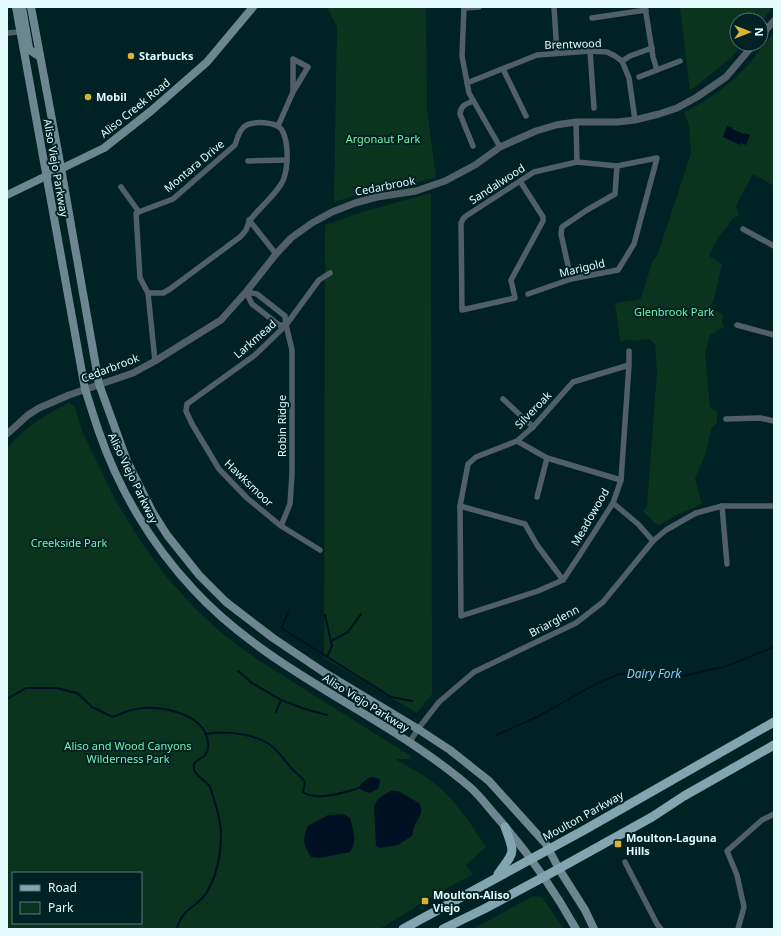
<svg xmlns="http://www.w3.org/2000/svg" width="781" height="936" font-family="'Noto Sans',sans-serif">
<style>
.green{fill:#0a341e;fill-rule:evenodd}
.water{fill:#001023}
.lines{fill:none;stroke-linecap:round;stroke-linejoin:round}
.stream{stroke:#001023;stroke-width:2}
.minor{stroke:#506066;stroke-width:5.5}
.tertiary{stroke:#506066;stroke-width:7}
.secondary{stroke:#6c8791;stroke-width:8}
.primary{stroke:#82a5b2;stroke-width:9}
.poi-dot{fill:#dcb233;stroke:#002224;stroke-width:1.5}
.labels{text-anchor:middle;stroke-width:4;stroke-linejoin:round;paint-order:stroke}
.street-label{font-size:11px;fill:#e2fafb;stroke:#002224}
.poi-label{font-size:11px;font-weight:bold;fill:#e2fafb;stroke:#002224;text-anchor:start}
.park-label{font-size:11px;fill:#71f5a9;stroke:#002224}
.water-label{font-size:12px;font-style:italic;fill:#8dc9fb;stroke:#002224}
</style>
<rect width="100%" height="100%" fill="#002224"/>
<!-- green -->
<g class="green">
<polygon points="327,7 426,7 427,109 436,177 405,186 374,190 334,202 337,27"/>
<polygon points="680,7 773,7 761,22 761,20 737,20 737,44 743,44 731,58 690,91"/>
<path d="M 774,33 L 774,186 L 753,174 L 736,206 L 739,215 L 733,218 L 729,225 L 720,235 L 709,256 L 722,264 L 714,299 L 710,306 L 724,316 L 722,321 L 724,327 L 710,335 L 705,354 L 710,407 L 717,411 L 717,422 L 711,429 L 706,453 L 695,479 L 702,504 L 679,514 L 659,525 L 656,524 L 643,511 L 647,506 L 657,372 L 655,344 L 649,339 L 633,341 L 632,340 L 620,341 L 615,303 L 641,299 L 652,262 L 657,256 L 691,153 L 689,125 L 684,113 C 705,101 725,89 742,71 C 754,60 762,45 774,33 Z"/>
<polygon points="431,193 432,694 417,713 324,658 325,225 362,212"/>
<path d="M 69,403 L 75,407 L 82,431 L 117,503 L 141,542 L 169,580 L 196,609 L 219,631 L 258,660 L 411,756 L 409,759 L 395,759 C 406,766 419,772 430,780 C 454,797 470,823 486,847 L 466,865 L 473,874 L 433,896 L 380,929 L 7,929 L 7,448 C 25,428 45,414 69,403 ZM 13,873 L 141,873 L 141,923 L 13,923 Z"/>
<polygon points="533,896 542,897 564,929 473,929"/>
</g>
<!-- water -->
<g class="water">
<polygon points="727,126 733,128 732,129 744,134 745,133 750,135 746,145 741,143 740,145 723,137"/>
<polygon points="372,777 380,779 380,782 378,789 369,793 362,790 359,788 360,785 367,779"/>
<path d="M 391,791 L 398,791 L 419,803 C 426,814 415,820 413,830 C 413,832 413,834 412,836 L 398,845 L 380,848 L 376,846 L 374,805 L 379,798 Z"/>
<path d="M 343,814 L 350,818 C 353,830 358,842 350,852 L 319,858 L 311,857 C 303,844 302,839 308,826 L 328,815 Z"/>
</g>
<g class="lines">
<!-- stream -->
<g class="stream">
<polyline points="288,613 281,628 391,697 412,701"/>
<polyline points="325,615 332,646 327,657"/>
<polyline points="331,641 348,632 361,614"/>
<polyline points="238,671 252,683 281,700 276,712"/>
<path d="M 7,699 L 26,688 L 56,688 L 77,693 L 92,707 L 113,717 C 120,714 128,710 136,709 C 160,704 209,714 208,746 C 208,762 191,757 194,769 C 196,777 206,780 210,787 C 213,795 215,803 217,810 C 225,835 220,871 207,892 C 202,901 192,906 185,913 C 181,917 179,924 176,929"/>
<polyline points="281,700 305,709 327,715"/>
<path d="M 205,734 C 225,730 262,734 276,750 C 282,756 287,763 292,769 C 297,774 302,777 305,782 L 303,792 C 316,802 347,792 362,787"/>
<polyline points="497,735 539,716 594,685 619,674 649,673 678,677 727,666 774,647"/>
</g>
<!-- minor -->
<g class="minor">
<polyline points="464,7 462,56 469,93 500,147"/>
<polyline points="554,7 557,53"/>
<polyline points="645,7 653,57 657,70"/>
<polyline points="464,8 479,7"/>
<polyline points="592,18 646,10"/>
<polyline points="7,33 20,32"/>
<polyline points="590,51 594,108"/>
<polyline points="622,61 630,56 652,48"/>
<polyline points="503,69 526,116"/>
<polyline points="639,77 680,61"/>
<polyline points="467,83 537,55 590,51 607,52 615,56 622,61 629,78 635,120"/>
<polyline points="576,122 577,162"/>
<polyline points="278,126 293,92 308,67 293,59 293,92"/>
<path d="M 473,146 L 460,114 C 461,105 466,104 473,101"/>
<polyline points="248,161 287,160"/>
<polyline points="520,181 543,217 543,221 511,280 515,298 462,310 461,223 463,219 466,216 534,172 577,162 617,166 657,158 634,244 618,270 571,279 528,294"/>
<polyline points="121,187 139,212"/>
<polyline points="249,220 276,254"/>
<polyline points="743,229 774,246"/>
<polyline points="571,279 561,234 562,227 587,210 615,194 617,166"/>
<polyline points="246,292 257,294 285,316 286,325 292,350 292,474 290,504 281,526"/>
<polyline points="246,292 252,304 279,325 286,325"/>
<path d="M 148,293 L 163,293 L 170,289 L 240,237 C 242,235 244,233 246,230 C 248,226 248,222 251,219 C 259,208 280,191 284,178 C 288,165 289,143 282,130 C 276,121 253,121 245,126 C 239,130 237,139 235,145 L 173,199 L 136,213 L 140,278 L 148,293 L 155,361"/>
<polyline points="737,325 774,335"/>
<polyline points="629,365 573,382 533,427 517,441 476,457 468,464 460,506 461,616 538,591 563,580 579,556 613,503 621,480 629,365 629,351"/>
<polyline points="503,399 533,427"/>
<polyline points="726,419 760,418 774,421"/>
<polyline points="517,441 547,458 621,480"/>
<polyline points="537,497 547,458"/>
<polyline points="613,503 638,524 653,541"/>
<polyline points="460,506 525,524 537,545 563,580"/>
<polyline points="722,506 727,564"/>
<polyline points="320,550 281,526 247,498 219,469 192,424 186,411 187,404 255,355 286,325 319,280 330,273"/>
<polyline points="409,743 418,729 439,702 474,672 576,623 603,602 653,541 666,530 696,513 722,506 774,506"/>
<polyline points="625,862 657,924 661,929"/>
<polyline points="738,929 744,907 737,875 727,851 762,820 774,814"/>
</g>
<!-- tertiary -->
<g class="tertiary">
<polyline points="761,35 774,21"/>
<polyline points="7,434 28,415 39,408 69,395 133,373 155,361 221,320 246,292 276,254 291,238 312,223 332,212 355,203 377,197 416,191 445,181 475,165 500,147 536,131 556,125 576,122 617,122 635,120 659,114 677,108 697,97 726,77 754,44"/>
</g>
<!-- secondary -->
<g class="secondary">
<path d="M 16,7 L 85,389 C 90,404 94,418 99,432 C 119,490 152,545 193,589 C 271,674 384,713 471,788 C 480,796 488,807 496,816 C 527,851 553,888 576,929"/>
<polyline points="22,7 29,48 31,51 39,56"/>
<polyline points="31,7 61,168 99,384 127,461 152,511 167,535 199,575 226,602 273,638 325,673 418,729 450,750 489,781 546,844 559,869 585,910 594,929"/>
<polyline points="7,195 104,148 151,111 207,62 253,7"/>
</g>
<!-- primary -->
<g class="primary">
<path d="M 498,874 C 514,851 516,856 505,827"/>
<polyline points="403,929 586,829 774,722"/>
<polyline points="443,929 484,909 551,873 652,817 684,796 774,745"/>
</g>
</g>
<!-- markers -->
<g class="poi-dot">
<circle cx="131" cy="56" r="4"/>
<circle cx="88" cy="97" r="4"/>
<rect x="614" y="840" width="8" height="8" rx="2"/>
<rect x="421" y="897" width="8" height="8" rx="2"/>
</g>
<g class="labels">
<!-- street labels -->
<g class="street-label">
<text transform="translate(573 44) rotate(-2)" y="4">Brentwood</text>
<text transform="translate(135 108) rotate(-39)" y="4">Aliso Creek Road</text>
<text transform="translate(194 166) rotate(-40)" y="4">Montara Drive</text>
<text transform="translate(56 168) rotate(80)" y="4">Aliso Viejo Parkway</text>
<text transform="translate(497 184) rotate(-33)" y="4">Sandalwood</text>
<text transform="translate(385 186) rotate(-11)" y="4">Cedarbrook</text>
<text transform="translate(582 268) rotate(-13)" y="4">Marigold</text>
<text transform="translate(255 339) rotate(-41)" y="4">Larkmead</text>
<text transform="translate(110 368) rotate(-21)" y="4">Cedarbrook</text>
<text transform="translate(533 410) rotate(-46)" y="4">Silveroak</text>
<text transform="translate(282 426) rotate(-90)" y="4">Robin Ridge</text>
<text transform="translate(133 478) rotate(64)" y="4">Aliso Viejo Parkway</text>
<text transform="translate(249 483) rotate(44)" y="4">Hawksmoor</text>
<text transform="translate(590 517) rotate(-60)" y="4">Meadowood</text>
<text transform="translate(554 621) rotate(-28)" y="4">Briarglenn</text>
<text transform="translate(366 703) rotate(32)" y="4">Aliso Viejo Parkway</text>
<text transform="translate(583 816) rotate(-29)" y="4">Moulton Parkway</text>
</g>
<!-- poi labels -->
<g class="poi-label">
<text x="139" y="60">Starbucks</text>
<text x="96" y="101">Mobil</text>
<text x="626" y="842">Moulton-Laguna<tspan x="626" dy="13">Hills</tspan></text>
<text x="433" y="899">Moulton-Aliso<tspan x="433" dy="13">Viejo</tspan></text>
</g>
<!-- park labels -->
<g class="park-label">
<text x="383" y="143">Argonaut Park</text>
<text x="674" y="316">Glenbrook Park</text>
<text x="69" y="547">Creekside Park</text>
<text x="128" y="750">Aliso and Wood Canyons<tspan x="128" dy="13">Wilderness Park</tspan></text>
</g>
<!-- water labels -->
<g class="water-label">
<text x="654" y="678">Dairy Fork</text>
</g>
</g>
<!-- border -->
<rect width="781" height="936" fill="none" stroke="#e2fafb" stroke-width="16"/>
<!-- legend -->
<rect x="12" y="872" width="130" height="52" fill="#002224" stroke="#5a787a"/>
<rect x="20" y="885" width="20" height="6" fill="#82a5b2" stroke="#5a787a"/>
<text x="48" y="892" font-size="12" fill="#e2fafb">Road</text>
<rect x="20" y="902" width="20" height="12" fill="#0a341e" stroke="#5a787a"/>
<text x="48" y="912" font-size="12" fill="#e2fafb">Park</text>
<!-- north arrow -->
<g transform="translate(749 32) rotate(90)"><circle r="19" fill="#002224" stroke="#5a787a"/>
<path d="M0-3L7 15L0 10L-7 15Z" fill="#dcb233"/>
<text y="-6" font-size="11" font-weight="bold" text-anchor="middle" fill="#e2fafb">N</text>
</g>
</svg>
